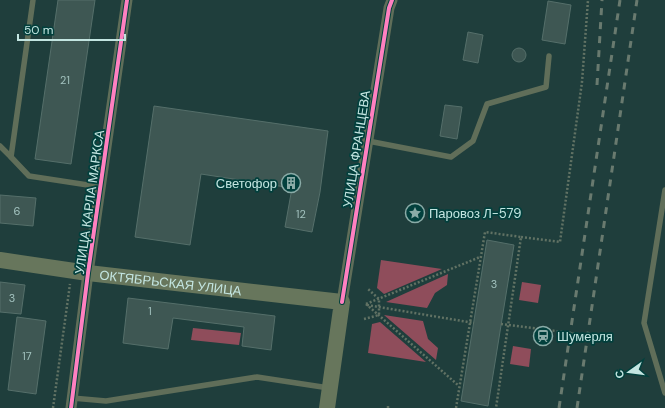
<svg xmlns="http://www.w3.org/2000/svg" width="665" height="408" font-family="'DM Sans',sans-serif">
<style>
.green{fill:#8f4d5b}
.building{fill:#3e5753;stroke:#556f6a}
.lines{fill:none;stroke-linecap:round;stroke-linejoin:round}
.path{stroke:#617264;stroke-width:2.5;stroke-dasharray:2 2;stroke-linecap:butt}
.lane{stroke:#606e59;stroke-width:5.5}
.street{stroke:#606e59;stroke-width:11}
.secondary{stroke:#67765c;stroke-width:16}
.rail{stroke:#697a6f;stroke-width:3;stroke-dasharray:7 7;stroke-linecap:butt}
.cycleway-casing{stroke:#02403d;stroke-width:6}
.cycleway{stroke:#ff80c0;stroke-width:4}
.labels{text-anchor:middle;stroke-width:3.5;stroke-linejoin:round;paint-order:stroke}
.number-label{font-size:11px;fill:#a2c2be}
.street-label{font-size:13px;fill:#c3e5e1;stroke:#02403d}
.poi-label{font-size:13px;fill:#c3e5e1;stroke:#02403d;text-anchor:start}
</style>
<rect width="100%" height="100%" fill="#1f3e3c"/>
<!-- green -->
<g class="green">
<polygon points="381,260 442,269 384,294 377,288"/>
<polygon points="448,274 447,285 435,293 427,308 386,302"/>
<polygon points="522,282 541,285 538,303 519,300"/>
<polygon points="384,315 423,321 428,339 438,348 436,360"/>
<polygon points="380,322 426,362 368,353 372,324"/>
<polygon points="193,328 241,333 239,345 191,340"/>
<polygon points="513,346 531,349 529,367 510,364"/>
</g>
<!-- building -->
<g class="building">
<polygon points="58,0 95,0 71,164 35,159"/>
<polygon points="548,1 571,5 565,44 542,40"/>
<polygon points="468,32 483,35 478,63 463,60"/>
<circle cx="519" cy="55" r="7"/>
<polygon points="445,105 462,107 457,139 440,136"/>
<polygon points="154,106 328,131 320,192 312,232 285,227 292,188 201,174 190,245 135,237"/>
<polygon points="0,195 36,198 33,226 0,223"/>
<polygon points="487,240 514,245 488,406 461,401"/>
<polygon points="0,282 25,285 21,314 0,312"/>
<polygon points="128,298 275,316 271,350 242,346 244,327 173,318 168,349 123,343"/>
<polygon points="17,317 46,321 36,394 8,390"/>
</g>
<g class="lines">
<!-- path -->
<g class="path">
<polyline points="521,237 560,242 582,82 588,0"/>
<polyline points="366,304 480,257"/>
<polyline points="366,304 459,386"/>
<polyline points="367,305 474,323"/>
<polyline points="364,319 379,315 379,299 368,289"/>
<polyline points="501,324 579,334"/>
<polyline points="53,408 70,284"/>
<polyline points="388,408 388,405"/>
<polyline points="456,408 485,232 521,237 496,408"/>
</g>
<!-- lane -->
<g class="lane">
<polyline points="33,0 11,157 29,176 101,187"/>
<polyline points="368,141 451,157 473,141 487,104 546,87 549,56"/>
<polyline points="0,146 11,157"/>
<polyline points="665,190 644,323 665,393"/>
<polyline points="72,398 106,401 257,377 329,388"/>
</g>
<!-- street -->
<g class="street">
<polyline points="342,302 389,8 392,0"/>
<polyline points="71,408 88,273 127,0"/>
</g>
<!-- secondary -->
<path class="secondary" id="s1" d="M 0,260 L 88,273 L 342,302 L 327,408"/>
<!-- rail -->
<g class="rail">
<polyline points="597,85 602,0"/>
<polyline points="559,408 620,0"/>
<polyline points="577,408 637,0"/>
</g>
<!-- cycleway casing -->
<g class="cycleway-casing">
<g id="cycleway">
<polyline points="342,302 389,8 392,0"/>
<polyline points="71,408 88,273 127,0"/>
</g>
</g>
<!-- cycleway -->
<use href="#cycleway" class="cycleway"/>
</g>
<!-- icons -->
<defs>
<g id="building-ring" transform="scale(1)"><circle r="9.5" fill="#02403d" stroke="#8aaba7" stroke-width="1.5"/><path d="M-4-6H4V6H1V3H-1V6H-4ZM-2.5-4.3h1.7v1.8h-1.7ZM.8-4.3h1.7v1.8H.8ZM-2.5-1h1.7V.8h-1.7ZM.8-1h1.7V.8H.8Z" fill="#8aaba7"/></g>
<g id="sight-ring" transform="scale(1)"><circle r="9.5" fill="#02403d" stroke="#8aaba7" stroke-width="1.5"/><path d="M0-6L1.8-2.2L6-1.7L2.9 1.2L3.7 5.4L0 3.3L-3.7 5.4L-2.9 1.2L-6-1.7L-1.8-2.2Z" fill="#8aaba7"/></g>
<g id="station-ring" transform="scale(1)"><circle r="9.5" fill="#02403d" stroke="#8aaba7" stroke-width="1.5"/><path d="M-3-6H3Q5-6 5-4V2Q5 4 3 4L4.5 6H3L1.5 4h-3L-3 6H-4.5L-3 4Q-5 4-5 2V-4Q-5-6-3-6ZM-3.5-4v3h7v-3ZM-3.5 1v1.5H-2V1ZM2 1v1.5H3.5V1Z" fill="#8aaba7"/></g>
</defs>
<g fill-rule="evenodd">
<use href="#building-ring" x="291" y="183"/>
<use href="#sight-ring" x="415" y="213"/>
<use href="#station-ring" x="543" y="336"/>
</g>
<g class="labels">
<!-- number labels -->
<g class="number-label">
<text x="65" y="84">21</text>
<text x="17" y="215">6</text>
<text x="301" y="218">12</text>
<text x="494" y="288">3</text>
<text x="12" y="302">3</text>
<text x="150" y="315">1</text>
<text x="27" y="360">17</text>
</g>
<!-- street labels -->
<g class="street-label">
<text transform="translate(356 149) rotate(-81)" y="5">УЛИЦА ФРАНЦЕВА</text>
<text transform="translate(89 202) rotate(-82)" y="5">УЛИЦА КАРЛА МАРКСА</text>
<text dy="5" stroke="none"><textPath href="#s1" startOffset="172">ОКТЯБРЬСКАЯ УЛИЦА</textPath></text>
</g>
<!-- poi labels -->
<g class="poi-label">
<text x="277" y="188" text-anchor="end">Светофор</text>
<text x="429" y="218">Паровоз Л-579</text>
<text x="557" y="341">Шумерля</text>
</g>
</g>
<!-- north arrow -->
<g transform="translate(629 372) rotate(256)" stroke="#02403d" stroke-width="3" paint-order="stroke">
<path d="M0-3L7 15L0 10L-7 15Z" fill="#c3e5e1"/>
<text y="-6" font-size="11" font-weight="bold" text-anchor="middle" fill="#c3e5e1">С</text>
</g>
<!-- scale -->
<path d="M18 34v6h107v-6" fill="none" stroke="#c3e5e1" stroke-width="2"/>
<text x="24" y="34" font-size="12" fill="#c3e5e1" stroke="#02403d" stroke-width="3" paint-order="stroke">50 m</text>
</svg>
